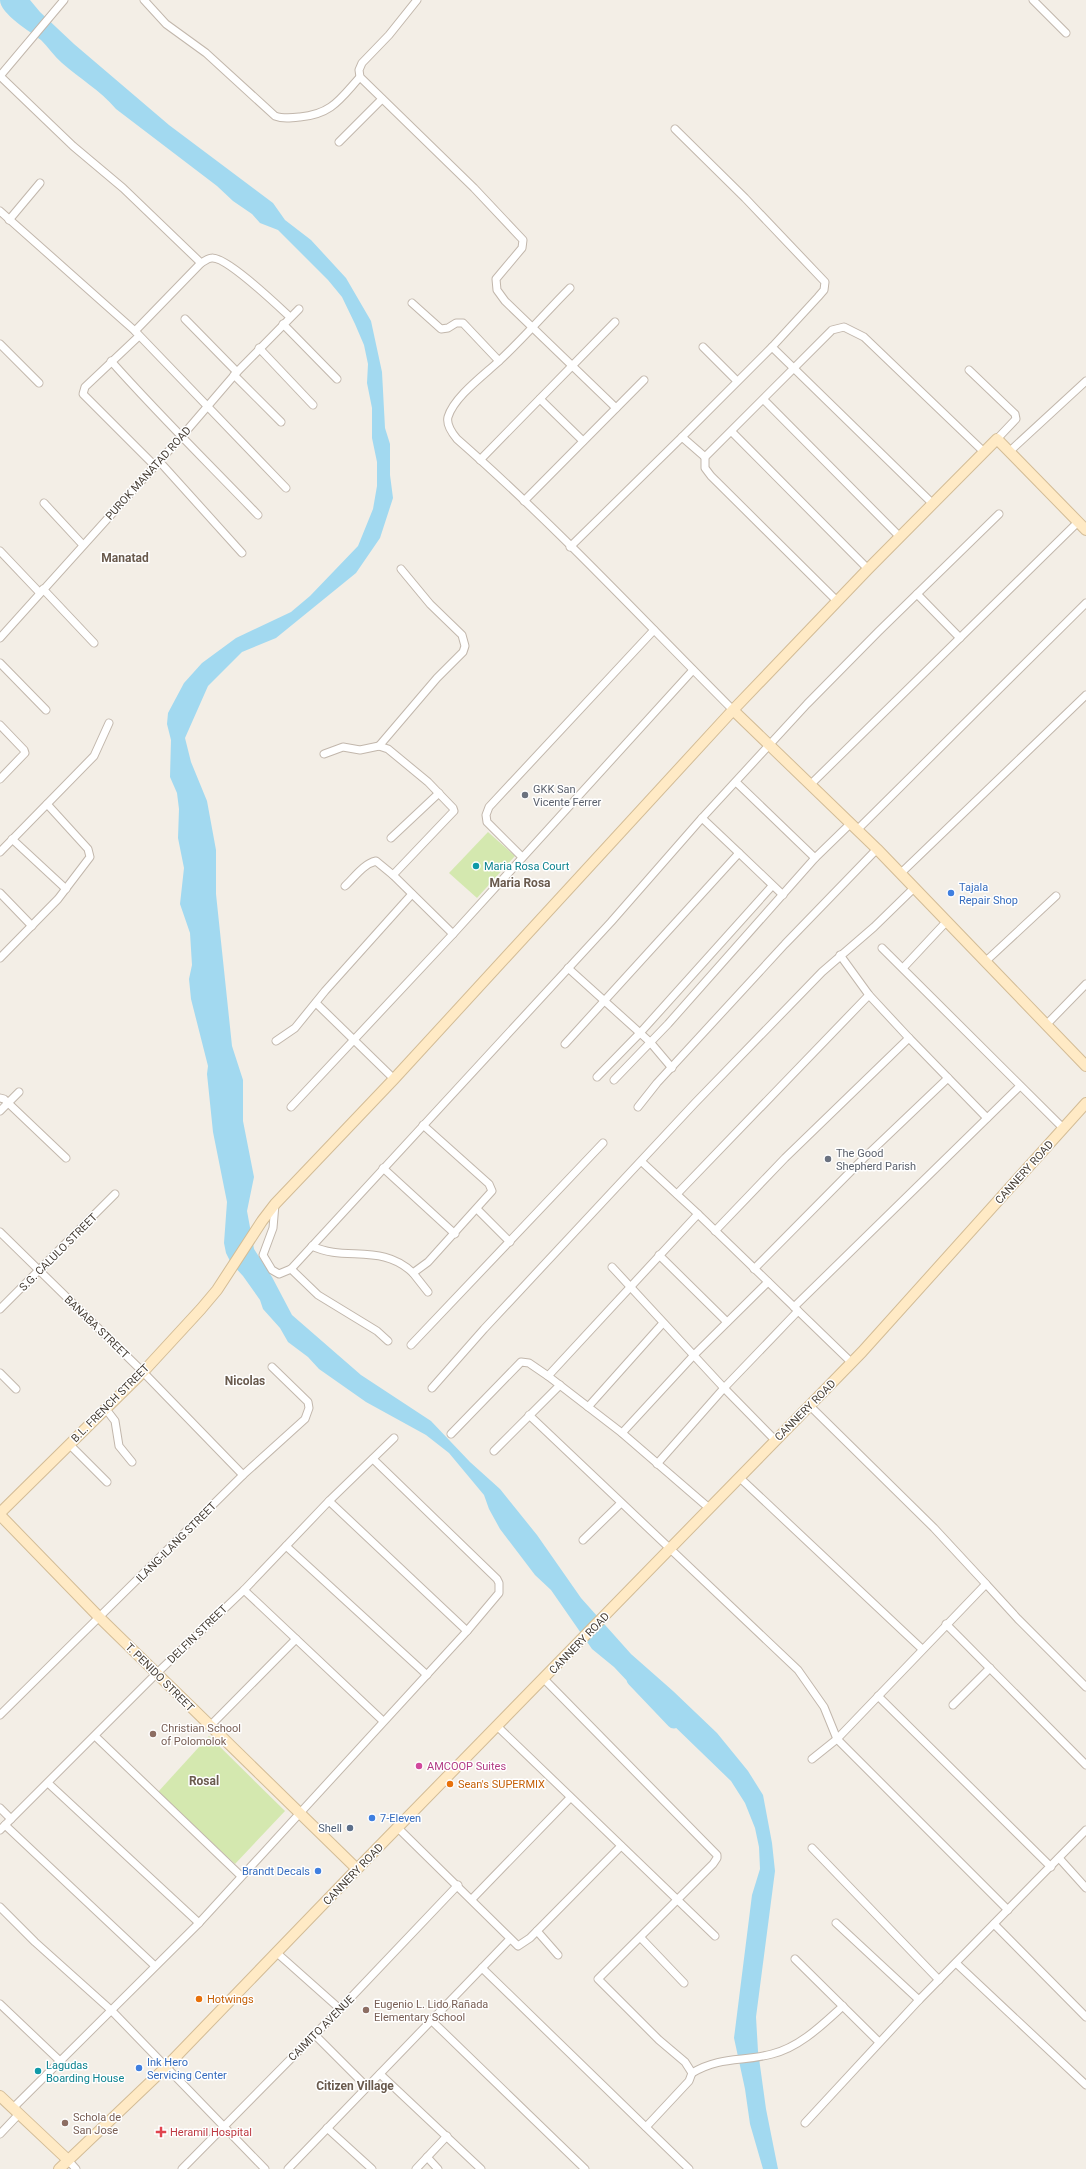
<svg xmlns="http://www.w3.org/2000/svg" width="1086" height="2169" font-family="Roboto,sans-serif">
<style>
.green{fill:#d4e8af}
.water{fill:#a2d9f0}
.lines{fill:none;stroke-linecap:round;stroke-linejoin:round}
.river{stroke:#a2d9f0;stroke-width:15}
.street-casing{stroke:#c2b7ac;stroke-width:9}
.secondary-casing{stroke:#d3bc96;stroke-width:12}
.street{stroke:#fff;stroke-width:7}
.secondary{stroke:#ffeac5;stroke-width:10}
.worship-dot{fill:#6b7280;stroke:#fff;stroke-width:1.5}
.culture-dot{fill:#0f9aa8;stroke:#fff;stroke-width:1.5}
.shop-dot{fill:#3f7fe0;stroke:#fff;stroke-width:1.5}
.education-dot{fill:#8d6e63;stroke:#fff;stroke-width:1.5}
.hotel-dot{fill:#d1479c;stroke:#fff;stroke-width:1.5}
.food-dot{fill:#e8710a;stroke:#fff;stroke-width:1.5}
.service-dot{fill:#5c6f8a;stroke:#fff;stroke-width:1.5}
.health-dot{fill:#e0444e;stroke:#fff;stroke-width:1.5}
.labels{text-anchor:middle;stroke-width:3;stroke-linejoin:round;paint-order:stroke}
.street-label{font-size:11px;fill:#463e35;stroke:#fff}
.worship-label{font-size:11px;fill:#5b616d;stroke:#fff;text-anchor:start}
.culture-label{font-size:11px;fill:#0d838f;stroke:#fff;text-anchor:start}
.shop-label{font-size:11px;fill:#366cbe;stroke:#fff;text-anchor:start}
.education-label{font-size:11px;fill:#785e54;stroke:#fff;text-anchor:start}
.hotel-label{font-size:11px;fill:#b23c85;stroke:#fff;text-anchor:start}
.food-label{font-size:11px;fill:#c56008;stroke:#fff;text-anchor:start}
.service-label{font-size:11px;fill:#4e5e75;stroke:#fff;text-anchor:end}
.health-label{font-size:11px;fill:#be3a42;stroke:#fff;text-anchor:start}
.neighbourhood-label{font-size:12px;font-weight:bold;fill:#695a4d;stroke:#fff}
</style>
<rect width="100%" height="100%" fill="#f3eee6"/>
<!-- green -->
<g class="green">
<polygon points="488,832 515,856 477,898 449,873"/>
<polygon points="209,1736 285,1811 235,1864 158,1792"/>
</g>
<!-- water -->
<path class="water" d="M 0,0 L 30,0 L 40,12 L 74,44 L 169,125 L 273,203 L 285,220 L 311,240 L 346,278 L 371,321 L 382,372 L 385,428 L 390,444 L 390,475 L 393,498 L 380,538 L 356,573 L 276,638 L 242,652 L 208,686 L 185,738 L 191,762 L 207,801 L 216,850 L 216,894 L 232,1046 L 243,1080 L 243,1121 L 254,1177 L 247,1211 L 254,1249 L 272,1277 L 292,1315 L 361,1375 L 431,1421 L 470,1462 L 500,1489 L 537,1535 L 581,1598 L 631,1654 L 673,1691 L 717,1733 L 748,1771 L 763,1795 L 772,1843 L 775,1871 L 756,2017 L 758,2051 L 766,2109 L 778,2169 L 763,2169 L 750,2124 L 745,2089 L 734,2038 L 752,1895 L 760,1869 L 759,1847 L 755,1828 L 745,1803 L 731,1781 L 670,1722 L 659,1706 L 645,1692 L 630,1684 L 614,1667 L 592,1649 L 551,1590 L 535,1575 L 500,1529 L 489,1509 L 484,1495 L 449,1453 L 426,1435 L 366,1402 L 319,1369 L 308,1357 L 288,1342 L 280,1328 L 263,1309 L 260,1300 L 243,1276 L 231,1263 L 226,1253 L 224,1243 L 227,1202 L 213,1132 L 207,1074 L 208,1066 L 191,999 L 189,979 L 192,965 L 190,933 L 180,904 L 184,868 L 178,838 L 179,809 L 177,793 L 170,777 L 171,740 L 167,724 L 168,713 L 184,683 L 202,663 L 236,638 L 291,612 L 310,596 L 358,546 L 373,509 L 377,486 L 377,462 L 372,438 L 372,408 L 367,383 L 368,364 L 364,345 L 355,324 L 342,297 L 328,280 L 278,230 L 260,223 L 252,214 L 233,201 L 217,186 L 116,109 C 100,90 80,79 62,63 C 54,56 48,47 41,40 C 31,32 0,14 0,0 Z"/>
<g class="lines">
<!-- river -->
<polyline class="river" points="634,1679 674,1721"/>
<!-- street casing -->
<g class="street-casing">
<g id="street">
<path d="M 144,0 L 166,24 L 206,53 L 275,116 C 283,119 291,118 300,117 C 332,114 340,99 360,77"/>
<polyline points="417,0 389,35 362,63 359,70 360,77 474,188 523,240 522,248 496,279 497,290 505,301 616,408"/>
<polyline points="1033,0 1066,33"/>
<path d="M 0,76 L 73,146 L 123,188 L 201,263 C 205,261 208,258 212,258 C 227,257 278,306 290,317"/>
<polyline points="0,76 64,0"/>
<polyline points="675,129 745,198 825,282 824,290 818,297 772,347 933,504"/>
<polyline points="339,142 382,99"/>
<polyline points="0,211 135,331 286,488"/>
<polyline points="9,220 40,183"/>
<path d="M 570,288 C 546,312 524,338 499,361 C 484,375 454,397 448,417 C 446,425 452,433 457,439 C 554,524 642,619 733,710"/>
<polyline points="412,303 441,329 448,328 456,323 463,323 499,361"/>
<polyline points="185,319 237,372"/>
<polyline points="283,324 337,379"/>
<polyline points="135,331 201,263"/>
<polyline points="139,336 85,387 83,394 155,466"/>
<polyline points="0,344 39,383"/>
<polyline points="703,347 737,381"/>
<polyline points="259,348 313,405"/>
<path d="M 111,361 C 158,414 209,464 258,515"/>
<polyline points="969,370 1015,414 1016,419 997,439"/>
<polyline points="234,375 281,422"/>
<polyline points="540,399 583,441"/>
<polyline points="764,400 900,537"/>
<polyline points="732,432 868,569"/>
<polyline points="682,437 772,347"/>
<polyline points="1010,451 1086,381"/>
<polyline points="480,460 615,322"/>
<polyline points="159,461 242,553"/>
<polyline points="524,501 644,380"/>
<polyline points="44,503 83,545"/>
<polyline points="570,547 682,437 705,457"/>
<polyline points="0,551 39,592"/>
<polyline points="43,589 94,643"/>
<polyline points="917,594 960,638"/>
<polyline points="837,601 711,476 705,468 705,457 832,330 844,327 864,337 984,452"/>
<polyline points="0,638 182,436 237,372 299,309"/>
<polyline points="0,663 46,710"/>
<polyline points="0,725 24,750 25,753 0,779"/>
<polyline points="379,746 437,678 463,652 465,646 462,635 430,604 401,569"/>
<polyline points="324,754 343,747 360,750 379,746 388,749 428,782 453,808 454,811 393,875"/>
<polyline points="736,782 815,858"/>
<polyline points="810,785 1078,522"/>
<polyline points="857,830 1086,603"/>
<polyline points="391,838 439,793"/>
<polyline points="12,839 66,889"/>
<polyline points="0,852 94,756 109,723"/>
<polyline points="739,853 783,895"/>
<polyline points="522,857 487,822 486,815 489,807 654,630"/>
<polyline points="901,873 1086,695"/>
<path d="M 345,886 C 354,878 363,864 376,861 L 393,875 L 453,934"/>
<polyline points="0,893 32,926"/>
<polyline points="882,948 1063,1128"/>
<polyline points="0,958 58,899 90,857 88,849 47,804"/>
<polyline points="986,961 1056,896"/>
<polyline points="568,968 650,1042 672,1068"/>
<polyline points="903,968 947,921"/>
<polyline points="316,1003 394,1079"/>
<polyline points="1047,1024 1086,984"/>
<polyline points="909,1038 987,1118"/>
<polyline points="276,1041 295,1028 325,991 412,894"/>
<polyline points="565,1044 739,853 702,818"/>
<polyline points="597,1077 640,1033 772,886"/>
<polyline points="614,1080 668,1024 815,858 850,824"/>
<polyline points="0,1098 4,1099 66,1158"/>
<polyline points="291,1107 453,934 693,670"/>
<polyline points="638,1107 657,1083 785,944 877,849"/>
<polyline points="0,1111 19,1092"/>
<polyline points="642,1162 698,1214 852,1363"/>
<polyline points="383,1168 455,1234"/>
<polyline points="677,1194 869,995"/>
<polyline points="275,1204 273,1228 263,1255 272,1270 279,1274 291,1269 611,922 702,818 807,704 879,631 999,514"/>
<polyline points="477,1209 510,1242"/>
<polyline points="698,1214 548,1376 622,1433 709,1508"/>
<polyline points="715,1231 785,1158 909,1038 869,995 840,955"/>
<polyline points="0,1232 143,1372 243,1475"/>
<path d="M 312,1246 C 345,1262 382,1243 413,1273 L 428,1262 L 492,1191 L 489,1184 L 423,1125"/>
<polyline points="659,1255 727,1322"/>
<polyline points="612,1267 724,1388 775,1440"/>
<polyline points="291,1269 318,1295 377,1331 388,1341"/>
<polyline points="754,1269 863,1159 948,1078"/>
<polyline points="413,1273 428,1292"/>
<polyline points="794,1307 1020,1086"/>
<polyline points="0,1309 115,1194"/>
<polyline points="411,1345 603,1143"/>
<polyline points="0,1373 16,1389"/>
<polyline points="432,1388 484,1329 695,1103 822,972 874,927 914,888"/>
<polyline points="810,1406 934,1528 986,1584 837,1739 812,1759"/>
<polyline points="588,1407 663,1323"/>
<polyline points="105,1408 115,1421 119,1446 132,1462"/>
<polyline points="529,1415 798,1670 824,1707 837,1739 1008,1910"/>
<polyline points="622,1433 694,1355 768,1282"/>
<polyline points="451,1434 521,1362 529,1363 548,1376"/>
<polyline points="69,1444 107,1482"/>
<polyline points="494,1451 560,1385"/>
<polyline points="657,1464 724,1388 798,1311"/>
<polyline points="740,1478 922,1649"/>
<polyline points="329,1501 467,1631"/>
<polyline points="583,1540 621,1503"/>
<polyline points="286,1546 427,1675"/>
<polyline points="986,1584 1018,1619 1086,1687"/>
<polyline points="244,1590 383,1721"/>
<polyline points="946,1624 1086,1765"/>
<polyline points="544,1679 717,1855 717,1858 713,1864 598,1979 659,2040 685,2062 692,2073 689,2081 646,2127"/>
<polyline points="878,1696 1051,1867"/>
<polyline points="953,1705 990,1668"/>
<polyline points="0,1715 243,1475 305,1419 309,1408 308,1402 272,1367"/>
<polyline points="210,1726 296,1639"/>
<polyline points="498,1727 715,1936"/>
<polyline points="95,1736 241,1876"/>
<polyline points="48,1783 199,1923"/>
<polyline points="0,1808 11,1819"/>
<polyline points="5,1825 155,1966"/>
<polyline points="398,1828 518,1946 530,1938 621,1846"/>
<polyline points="0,1830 157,1673 244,1590 329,1501 394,1438"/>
<polyline points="812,1848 939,1980"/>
<polyline points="1059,1858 1086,1888"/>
<polyline points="472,1899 570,1798"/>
<polyline points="0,1907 35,1942 112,2011 265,2169"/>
<polyline points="836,1923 919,2000"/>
<polyline points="994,1924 1086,2017"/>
<polyline points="537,1931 558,1955"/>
<polyline points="641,1938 684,1983"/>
<polyline points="277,1953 340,2009"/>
<polyline points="795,1959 879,2042"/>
<polyline points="956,1963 1086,2085"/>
<polyline points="482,1968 689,2169"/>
<polyline points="0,2004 61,2062"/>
<polyline points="431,2020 585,2169"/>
<polyline points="314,2034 367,2087"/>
<path d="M 692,2073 C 721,2056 742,2062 772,2054 C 800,2047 822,2025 843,2006"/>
<polyline points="380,2074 481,2169"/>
<polyline points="13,2108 199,1923 467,1631 499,1593 499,1583 497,1579 373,1459"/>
<polyline points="805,2123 919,2000 1086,1830"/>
<polyline points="327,2128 372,2169"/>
<polyline points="0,2134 19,2114"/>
<polyline points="427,2157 438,2169"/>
<polyline points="68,2160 76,2169"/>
<polyline points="182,2169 340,2009 458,1885"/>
<polyline points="288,2169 510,1939"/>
<polyline points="416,2169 447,2136"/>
</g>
</g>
<!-- secondary casing -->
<g class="secondary-casing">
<g id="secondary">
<polyline points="733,710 877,849 1086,1066"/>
<polyline points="0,1513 143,1372 201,1309 217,1290 262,1221 275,1204 394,1079 733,710 868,569 994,442 997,439 1086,530"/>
<polyline points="0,1515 99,1617 357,1869"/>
<polyline points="0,2096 68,2160"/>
<polyline points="59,2169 165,2068 357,1869 862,1352 1086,1103"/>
</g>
</g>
<!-- street -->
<use href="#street" class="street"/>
<!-- secondary -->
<use href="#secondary" class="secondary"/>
</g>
<!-- markers -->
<g class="worship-dot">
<circle cx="525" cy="795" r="4"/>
<circle cx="828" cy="1159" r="4"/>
</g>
<g class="culture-dot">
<circle cx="476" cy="866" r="4"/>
<circle cx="38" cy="2071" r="4"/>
</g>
<g class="shop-dot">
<circle cx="951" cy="893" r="4"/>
<circle cx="372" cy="1818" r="4"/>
<circle cx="318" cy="1871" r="4"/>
<circle cx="139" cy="2068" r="4"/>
</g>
<g class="education-dot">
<circle cx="153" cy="1734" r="4"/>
<circle cx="366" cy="2010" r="4"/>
<circle cx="65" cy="2123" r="4"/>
</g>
<circle class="hotel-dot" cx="419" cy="1766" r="4"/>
<g class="food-dot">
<circle cx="450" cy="1784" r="4"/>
<circle cx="199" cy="1999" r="4"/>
</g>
<circle class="service-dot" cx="350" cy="1828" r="4"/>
<path class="health-dot" d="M159 2126h4v4h4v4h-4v4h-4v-4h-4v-4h4z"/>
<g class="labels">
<!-- street labels -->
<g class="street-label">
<text transform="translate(148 473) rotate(-48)" y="4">PUROK MANATAD ROAD</text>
<text transform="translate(1024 1172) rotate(-48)" y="4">CANNERY ROAD</text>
<text transform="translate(58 1252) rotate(-45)" y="4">S.G. CALULO STREET</text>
<text transform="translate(97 1327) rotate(44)" y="4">BANABA STREET</text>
<text transform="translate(110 1403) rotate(-45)" y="4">B.L. FRENCH STREET</text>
<text transform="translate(805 1410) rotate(-45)" y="4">CANNERY ROAD</text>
<text transform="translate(176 1542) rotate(-45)" y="4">ILANG-ILANG STREET</text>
<text transform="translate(197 1634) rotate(-44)" y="4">DELFIN STREET</text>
<text transform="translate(579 1643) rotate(-46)" y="4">CANNERY ROAD</text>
<text transform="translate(160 1677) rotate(45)" y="4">T. PENIDO STREET</text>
<text transform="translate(353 1874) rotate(-46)" y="4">CANNERY ROAD</text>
<text transform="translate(321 2028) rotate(-45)" y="4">CAIMITO AVENUE</text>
</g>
<!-- worship labels -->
<g class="worship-label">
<text x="533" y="793">GKK San<tspan x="533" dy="13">Vicente Ferrer</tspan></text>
<text x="836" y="1157">The Good<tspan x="836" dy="13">Shepherd Parish</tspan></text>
</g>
<!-- culture labels -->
<g class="culture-label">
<text x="484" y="870">Maria Rosa Court</text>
<text x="46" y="2069">Lagudas<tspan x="46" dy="13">Boarding House</tspan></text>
</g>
<!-- shop labels -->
<g class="shop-label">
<text x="959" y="891">Tajala<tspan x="959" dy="13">Repair Shop</tspan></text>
<text x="380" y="1822">7-Eleven</text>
<text x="310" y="1875" text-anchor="end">Brandt Decals</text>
<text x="147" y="2066">Ink Hero<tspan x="147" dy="13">Servicing Center</tspan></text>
</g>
<!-- education labels -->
<g class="education-label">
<text x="161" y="1732">Christian School<tspan x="161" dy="13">of Polomolok</tspan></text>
<text x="374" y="2008">Eugenio L. Lido Rañada<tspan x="374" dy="13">Elementary School</tspan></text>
<text x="73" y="2121">Schola de<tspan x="73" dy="13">San Jose</tspan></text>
</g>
<!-- hotel labels -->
<g class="hotel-label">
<text x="427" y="1770">AMCOOP Suites</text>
</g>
<!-- food labels -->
<g class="food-label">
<text x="458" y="1788">Sean's SUPERMIX</text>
<text x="207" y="2003">Hotwings</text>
</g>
<!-- service labels -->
<g class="service-label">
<text x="342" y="1832">Shell</text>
</g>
<!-- health labels -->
<g class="health-label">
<text x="170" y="2136">Heramil Hospital</text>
</g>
<!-- neighbourhood labels -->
<g class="neighbourhood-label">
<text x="125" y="562">Manatad</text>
<text x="520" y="887">Maria Rosa</text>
<text x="245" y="1385">Nicolas</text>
<text x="204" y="1785">Rosal</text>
<text x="355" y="2090">Citizen Village</text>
</g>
</g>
</svg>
